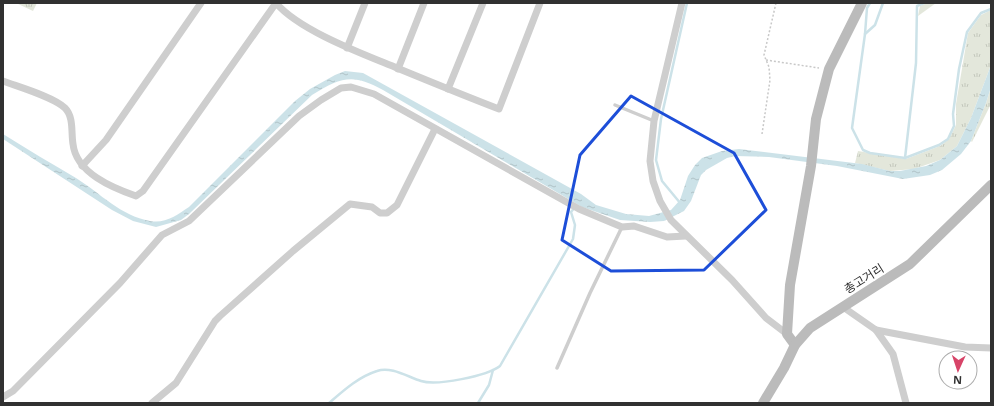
<svg xmlns="http://www.w3.org/2000/svg" width="994" height="406" font-family="'Noto Sans','Noto Sans KR',sans-serif">
<style>
.grass{fill:url(#grass-tufts)}
.water{fill:url(#water-ripples)}
.lines{fill:none;stroke-linecap:round;stroke-linejoin:round}
.stream{stroke:#cce2e8;stroke-width:2.5}
.path{stroke:#c8c8c8;stroke-width:1.5;stroke-dasharray:2 2;stroke-linecap:butt}
.lane{stroke:#cecece;stroke-width:3.5}
.street{stroke:#cecece;stroke-width:7}
.secondary{stroke:#bbb;stroke-width:10}
.marked{fill:none;stroke:#1d4ed8;stroke-width:3;stroke-linejoin:round}
.labels{text-anchor:middle;stroke-width:4;stroke-linejoin:round;paint-order:stroke}
.street-label{font-size:12px;fill:#313131;stroke:#fff}
</style>
<defs>
<pattern id="grass-tufts" width="24" height="20" patternUnits="userSpaceOnUse"><rect width="24" height="20" fill="#e3e7db"/><path d="M3 7l-1-3M5 7V3M7 7l1-3M15 17l-1-3M17 17v-4M19 17l1-3" fill="none" stroke="#c3c7bc"/></pattern>
<pattern id="water-ripples" width="26" height="14" patternUnits="userSpaceOnUse"><rect width="26" height="14" fill="#cce2e8"/><path d="M2 4q2-2 4 0t4 0M15 11q2-2 4 0t4 0" fill="none" stroke="#b0c2c7"/></pattern>
</defs>
<rect width="100%" height="100%" fill="#fff"/>
<!-- grass -->
<g class="grass">
<polygon points="16,3 37,3 33,11"/>
<polygon points="927,3 936,3 918,16 920,6"/>
<polygon points="991,10 991,65 971,118 957,146 940,160 914,169 890,171 855,163 858,151 906,159 940,146 949,139 956,125 956,104 968,33 981,15"/>
<polygon points="991,87 991,104 972,142 971,141 986,103"/>
</g>
<!-- water -->
<path class="water" d="M 991,65 L 991,87 L 986,103 L 971,141 L 961,154 L 942,170 L 930,175 L 903,179 L 837,166 L 769,157 L 735,156 L 727,158 L 706,170 L 701,175 L 691,201 L 684,211 L 664,221 L 650,222 L 620,220 L 582,207 L 383,90 C 353,73 341,77 312,95 L 189,214 L 181,220 L 156,227 L 133,221 L 112,210 L 3,139 L 3,134 C 27,149 52,164 76,178 C 100,193 121,216 150,221 C 165,224 177,215 189,207 L 295,101 L 310,89 L 335,75 L 345,71 L 363,73 L 581,194 L 596,205 L 626,214 L 649,216 L 671,210 L 680,200 L 688,176 L 695,165 L 702,158 L 722,151 L 739,149 L 862,164 L 890,171 L 900,171 L 926,166 L 940,160 L 957,146 L 971,118 Z"/>
<g class="lines">
<!-- stream -->
<g class="stream">
<polyline points="883,3 875,25 865,34 852,128 863,150 870,153 905,158 939,145 948,139 954,126 953,114 959,69 967,32 981,13 991,9"/>
<polyline points="865,34 867,8 870,3"/>
<polyline points="905,158 916,63 917,6 924,3"/>
<polyline points="681,204 662,181 656,160 661,119 687,3"/>
<path d="M 329,403 C 343,391 358,377 377,371 C 391,366 408,377 421,381 C 437,386 487,376 500,366 L 573,239 L 575,225 L 571,212 L 575,207"/>
<polyline points="478,403 489,385 493,370"/>
</g>
<!-- path -->
<g class="path">
<polyline points="766,60 819,68"/>
<polyline points="762,134 770,80 769,67 764,55 776,3"/>
</g>
<!-- lane -->
<g class="lane">
<polyline points="615,105 654,121"/>
<polyline points="557,368 590,293 622,227"/>
</g>
<!-- street -->
<g class="street">
<path d="M 276,3 C 300,31 363,54 397,68 C 431,82 465,96 499,109 L 540,3"/>
<polyline points="682,3 654,121 650,161 653,181 660,201 671,220 732,280 766,318 787,334"/>
<polyline points="347,48 365,3"/>
<polyline points="398,69 424,3"/>
<path d="M 3,81 C 19,87 54,97 65,108 C 74,117 71,133 73,144 C 76,173 113,188 136,196 L 143,191 L 276,3"/>
<polyline points="448,89 483,3"/>
<polyline points="82,166 106,140 201,3"/>
<polyline points="843,307 876,330 965,347 991,348"/>
<polyline points="876,330 893,354 906,403"/>
<polyline points="3,397 13,391 120,283 162,235 189,221 299,116 321,100 341,88 351,87 374,94 579,209 622,227 634,226 667,237 686,236"/>
<polyline points="152,403 176,383 215,321 220,316 293,251 350,204 372,207 380,213 387,213 397,205 435,129"/>
</g>
<!-- secondary -->
<g class="secondary">
<polyline points="795,345 787,334 790,285 811,166 816,119 829,69 862,3"/>
<polyline points="763,403 784,368 795,345 810,328 910,264 991,185"/>
</g>
</g>
<!-- marked area -->
<path class="marked" d="M 631,96 L 734,153 L 766,210 L 704,270 L 611,271 L 562,240 L 580,155 Z"/>
<g class="labels">
<!-- street labels -->
<g class="street-label">
<text transform="translate(864 279) rotate(-32)" y="4">총고거리</text>
</g>
</g>
<!-- border -->
<rect width="994" height="406" fill="none" stroke="#313131" stroke-width="8"/>
<!-- north arrow -->
<g transform="translate(958 370) rotate(183)"><circle r="19" fill="#ffffff" stroke="#adadad"/>
<path d="M0-3L7 15L0 10L-7 15Z" fill="#d74468"/>
<text y="-6" font-size="11" font-weight="bold" text-anchor="middle" fill="#313131">N</text>
</g>
</svg>
